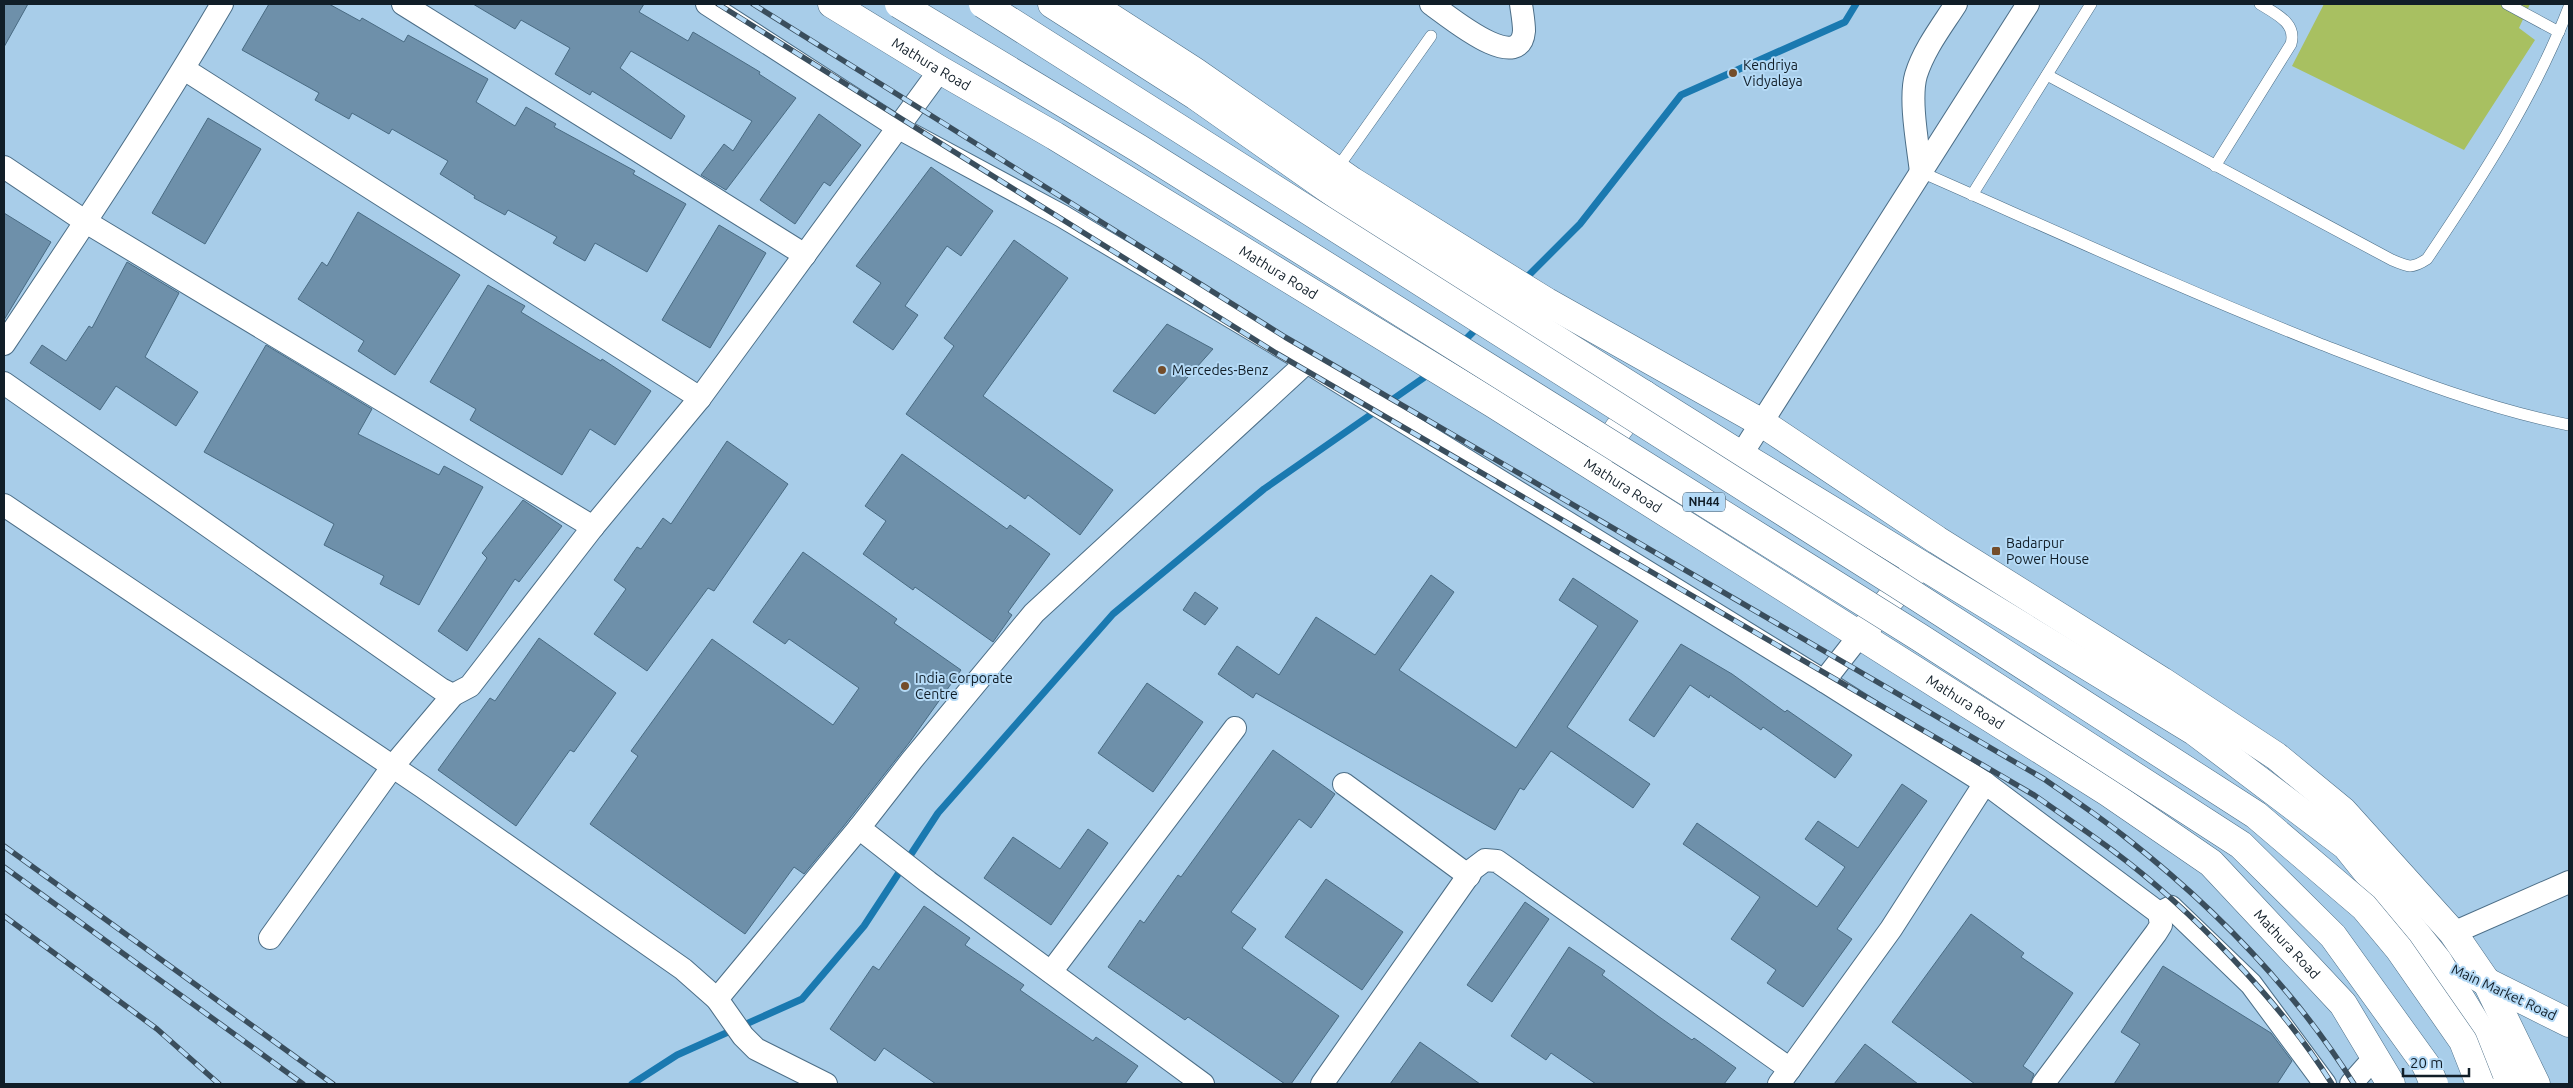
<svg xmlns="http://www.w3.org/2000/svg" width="2573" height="1088" font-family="Ubuntu,sans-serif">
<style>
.green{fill:#a8c061}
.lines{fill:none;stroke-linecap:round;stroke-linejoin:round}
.stream{stroke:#1a79b0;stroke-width:7}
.building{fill:#6e90aa;stroke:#496b83}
.service-casing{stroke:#4c6e87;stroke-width:12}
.minor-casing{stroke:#4c6e87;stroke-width:24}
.tertiary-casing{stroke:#4c6e87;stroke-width:29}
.primary-casing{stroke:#4c6e87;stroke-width:29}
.service{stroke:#fff;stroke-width:11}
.minor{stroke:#fff;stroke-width:22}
.tertiary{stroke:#fff;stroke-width:28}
.primary{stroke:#fff;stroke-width:28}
.rail-casing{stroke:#3a4e5d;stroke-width:5.5}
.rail{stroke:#b5daf6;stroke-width:4;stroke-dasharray:11;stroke-linecap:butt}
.trunk-bridge-casing{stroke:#4c6e87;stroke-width:29;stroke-linecap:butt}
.trunk-bridge{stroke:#fff;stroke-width:28}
.poi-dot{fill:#744d2a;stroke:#b5daf6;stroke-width:2}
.labels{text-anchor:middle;stroke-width:4;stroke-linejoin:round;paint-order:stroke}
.shield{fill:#b5daf6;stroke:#425666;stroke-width:1}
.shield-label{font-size:12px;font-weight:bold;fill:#111e28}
.street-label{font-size:14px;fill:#111e28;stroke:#b5daf6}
.poi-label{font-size:14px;fill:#111e28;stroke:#b5daf6;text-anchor:start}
</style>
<rect width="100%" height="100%" fill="#a8cde9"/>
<!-- green -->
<polygon class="green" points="2324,4 2530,4 2519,28 2535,40 2464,150 2292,66"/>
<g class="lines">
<!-- stream -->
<g class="stream">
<polyline points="1523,281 1580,224 1681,95 1845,22 1856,4"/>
<polyline points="1461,344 1480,325"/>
<polyline points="632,1084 677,1055 802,999 864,926 938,813 1113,614 1264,489 1432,372"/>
</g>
</g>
<!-- building -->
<g class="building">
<polygon points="4,4 28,4 4,47"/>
<polygon points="269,4 329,4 360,21 362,18 404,42 408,35 488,79 476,102 515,126 526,107 556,124 554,127 635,171 633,174 686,204 647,272 595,243 585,261 553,243 557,237 508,210 505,215 474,198 475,196 440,174 448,161 392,129 389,134 352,113 349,119 315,100 319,93 242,50"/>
<polygon points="473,4 644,4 639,12 688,41 693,32 760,72 759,74 796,98 726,190 701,175 724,144 733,151 752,121 631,51 620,68 685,116 671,139 592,91 590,95 555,74 570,48 521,20 515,29"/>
<polygon points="819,114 861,145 830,186 824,182 795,224 760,200"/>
<polygon points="208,118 261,149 205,244 152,213"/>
<polygon points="931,167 993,211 961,256 947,246 905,306 918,315 893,350 853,322 881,283 856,266"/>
<polygon points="358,212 460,275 395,375 358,351 364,341 298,299 322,262 327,266"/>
<polygon points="4,213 51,242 4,320"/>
<polygon points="719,225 766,253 710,348 662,320"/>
<polygon points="1014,240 1068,278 983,396 1113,490 1080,535 1028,495 1025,499 906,414 954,346 944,338"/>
<polygon points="127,262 179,293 145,357 198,392 176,426 116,386 100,410 30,363 42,345 66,361 89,326 92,328"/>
<polygon points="488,285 525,306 521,312 601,361 602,359 651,391 615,445 590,429 562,475 470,420 476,409 430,382"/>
<polygon points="1167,324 1213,349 1155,414 1113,391"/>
<polygon points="266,345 372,409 358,434 439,475 444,466 483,487 419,605 380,584 384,576 324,545 334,524 204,452"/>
<polygon points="727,441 788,484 714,591 708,588 647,671 594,634 626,589 614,580 637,547 641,549 663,518 671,524"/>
<polygon points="902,454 1007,529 1010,525 1050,554 1008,612 1012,615 993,642 915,587 913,590 863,554 886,521 865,506"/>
<polygon points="523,500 562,526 519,582 515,579 467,651 438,631 487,558 482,553"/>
<polygon points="803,552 897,619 894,623 961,670 909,743 843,827 804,874 794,867 745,934 590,824 638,756 631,751 712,639 833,725 859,688 789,639 785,644 753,622"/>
<polygon points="1431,575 1454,592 1399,670 1516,748 1598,626 1559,600 1573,578 1638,621 1567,727 1650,784 1633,808 1551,751 1524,790 1520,788 1495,830 1256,693 1253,698 1218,674 1237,646 1279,675 1316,617 1375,655"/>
<polygon points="1195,592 1218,608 1205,625 1183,610"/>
<polygon points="539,638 616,693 574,752 570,750 516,826 438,770 490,698 495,701"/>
<polygon points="1681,644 1732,674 1785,712 1787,710 1852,755 1835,778 1763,727 1761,730 1710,695 1709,698 1690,685 1654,737 1629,720"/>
<polygon points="1147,683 1203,722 1153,792 1098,753"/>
<polygon points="1273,750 1335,794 1311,828 1299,819 1231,912 1256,929 1242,948 1339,1016 1291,1084 1285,1084 1188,1017 1185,1020 1108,967 1140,920 1144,923 1178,875 1181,877"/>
<polygon points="1902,784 1927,801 1837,929 1852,939 1803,1007 1767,983 1776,970 1731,939 1760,897 1683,844 1697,823 1817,907 1845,867 1805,839 1818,821 1858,848"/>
<polygon points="1088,829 1108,843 1051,925 984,878 1013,837 1060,869"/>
<polygon points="1326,879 1403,932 1362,990 1285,937"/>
<polygon points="1525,902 1549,919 1492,1002 1467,985"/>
<polygon points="924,906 970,938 965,945 1024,985 1020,990 1093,1041 1096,1037 1138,1066 1125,1084 936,1084 884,1048 875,1061 830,1029 873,966 879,970"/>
<polygon points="1971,914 2024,953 2021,957 2073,993 2023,1066 2034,1074 2030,1084 1975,1084 1892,1022"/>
<polygon points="1569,947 1605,971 1602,975 1658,1016 1692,1040 1694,1038 1736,1068 1724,1084 1596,1084 1551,1053 1546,1060 1511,1036"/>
<polygon points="2163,966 2271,1033 2292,1061 2277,1084 2114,1084 2140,1044 2121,1032"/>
<polygon points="1420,1042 1480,1084 1390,1084"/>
<polygon points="1865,1044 1918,1084 1834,1084"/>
</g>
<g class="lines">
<!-- service casing -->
<g class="service-casing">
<g id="service">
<polyline points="2507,4 2559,32"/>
<path d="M 2047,75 L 2392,260 C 2408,267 2412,269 2427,259 C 2481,179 2534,97 2569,7"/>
<path d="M 2215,166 L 2291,44 C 2297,23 2276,14 2260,4"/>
<polyline points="1336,170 1431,36"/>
<path d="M 1921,172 C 2053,230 2184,290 2318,343 C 2401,375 2481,407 2569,425"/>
<polyline points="1972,195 2091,4"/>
</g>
</g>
<!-- minor casing -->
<g class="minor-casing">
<g id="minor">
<polyline points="403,4 805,255"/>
<polyline points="707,4 899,128 1062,216 1307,362 1824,681 1985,783 2159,913 2161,925 2156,933 2043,1084"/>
<path d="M 1431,4 C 1446,14 1520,77 1524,31 C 1524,22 1522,12 1521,4"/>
<polyline points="184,69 700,398"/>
<polyline points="4,167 86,222 593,527"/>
<path d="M 1921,172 C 1918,146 1909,99 1916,75 C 1924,49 1942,26 1956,4"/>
<path d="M 4,344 C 79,232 154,120 222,4"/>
<polyline points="4,383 441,689 453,695 470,686 593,527 700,398 940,70"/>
<polyline points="1741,455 2028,4"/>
<polyline points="4,505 423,787 683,969 717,999 743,1036 756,1049 826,1084"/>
<polyline points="1824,681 1860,635"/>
<polyline points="1344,784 1469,876"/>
<polyline points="2159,913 2171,907 2251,984 2325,1084"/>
<polyline points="2453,933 2569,882"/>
<polyline points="270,938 393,766 453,695"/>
<polyline points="1051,972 1235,728"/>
<polyline points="717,999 859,828"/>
<polyline points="1203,1084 928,882 859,828 912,760 1034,613 1307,362"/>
<polyline points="1322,1084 1473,869 1485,860 1497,861 1790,1069"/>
<polyline points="1779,1084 1891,929 1985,783"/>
<polyline points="2351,1084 2375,1057"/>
</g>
</g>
<!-- tertiary casing -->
<g class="tertiary-casing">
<g id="tertiary">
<polyline points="1090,4 1194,71 1352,181 1547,302 1762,423 1937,540 2162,681 2276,756 2343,811 2453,933 2486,981 2536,1084"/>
<polyline points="2481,979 2569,1023"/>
</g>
</g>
<!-- primary casing -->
<g class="primary-casing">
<g id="primary">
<path id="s1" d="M 832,4 L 940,70 L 1055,136 L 1494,404 L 2109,793 L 2211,863 L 2343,1004 L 2391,1084"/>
<polyline points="1052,4 1196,96 1392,234 1492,299 1741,455 2194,731 2346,846 2438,961 2500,1063 2509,1084"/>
<polyline points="1595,461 1644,394"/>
<polyline points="1864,630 1917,568"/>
</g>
</g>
<!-- service -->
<use href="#service" class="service"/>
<!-- minor -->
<use href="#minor" class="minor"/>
<!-- tertiary -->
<use href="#tertiary" class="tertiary"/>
<!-- primary -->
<use href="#primary" class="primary"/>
<!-- rail casing -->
<g class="rail-casing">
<g id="rail">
<path d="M 718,4 L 1276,353 L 2034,795 C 2060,813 2086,831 2112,850 C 2191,909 2280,1001 2332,1084"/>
<path d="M 753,4 L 1285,337 L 2044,779 C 2071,798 2099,816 2125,837 C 2213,906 2294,989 2354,1084"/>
<polyline points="4,846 333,1084"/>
<polyline points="4,867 303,1084"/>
<polyline points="4,916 157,1029 219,1084"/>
</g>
</g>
<!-- rail -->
<use href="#rail" class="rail"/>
<!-- trunk-bridge casing -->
<g class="trunk-bridge-casing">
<g id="trunk-bridge">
<polyline points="899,4 1138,148 1919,637 2241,845 2333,936 2426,1065 2434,1084"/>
<polyline points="983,4 1897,584 2256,815 2364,907 2399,949 2463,1041 2480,1084"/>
</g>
</g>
<!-- trunk-bridge -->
<use href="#trunk-bridge" class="trunk-bridge"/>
</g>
<!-- markers -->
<g class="poi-dot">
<circle cx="1733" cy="73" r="5"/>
<circle cx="1162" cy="370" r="5"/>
<rect x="1991" y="546" width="10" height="10" rx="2.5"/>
<circle cx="905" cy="686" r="5"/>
</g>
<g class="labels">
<!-- shield labels -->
<rect class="shield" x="1683" y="492.5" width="42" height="19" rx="4"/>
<g class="shield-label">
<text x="1704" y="506">NH44</text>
</g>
<!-- street labels -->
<g class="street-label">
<text dy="5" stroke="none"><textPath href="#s1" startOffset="116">Mathura Road</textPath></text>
<text dy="5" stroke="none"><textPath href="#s1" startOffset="521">Mathura Road</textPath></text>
<text dy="5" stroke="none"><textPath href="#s1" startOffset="926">Mathura Road</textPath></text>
<text dy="5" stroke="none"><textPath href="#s1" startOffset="1331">Mathura Road</textPath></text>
<text dy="5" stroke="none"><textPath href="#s1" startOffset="1736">Mathura Road</textPath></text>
<text transform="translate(2504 992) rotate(25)" y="5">Main Market Road</text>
</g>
<!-- poi labels -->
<g class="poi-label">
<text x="1743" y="70">Kendriya<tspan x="1743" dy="16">Vidyalaya</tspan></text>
<text x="1172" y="375">Mercedes-Benz</text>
<text x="2006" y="548">Badarpur<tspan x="2006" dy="16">Power House</tspan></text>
<text x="915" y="683">India Corporate<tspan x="915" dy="16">Centre</tspan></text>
</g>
</g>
<!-- border -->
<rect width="2573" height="1088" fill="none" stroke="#111e28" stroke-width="10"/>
<!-- scale -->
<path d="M2403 1068v8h66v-8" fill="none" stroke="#111e28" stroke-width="2.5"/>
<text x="2410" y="1068" font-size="15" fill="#111e28" stroke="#b5daf6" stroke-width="4" paint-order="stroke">20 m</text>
</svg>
